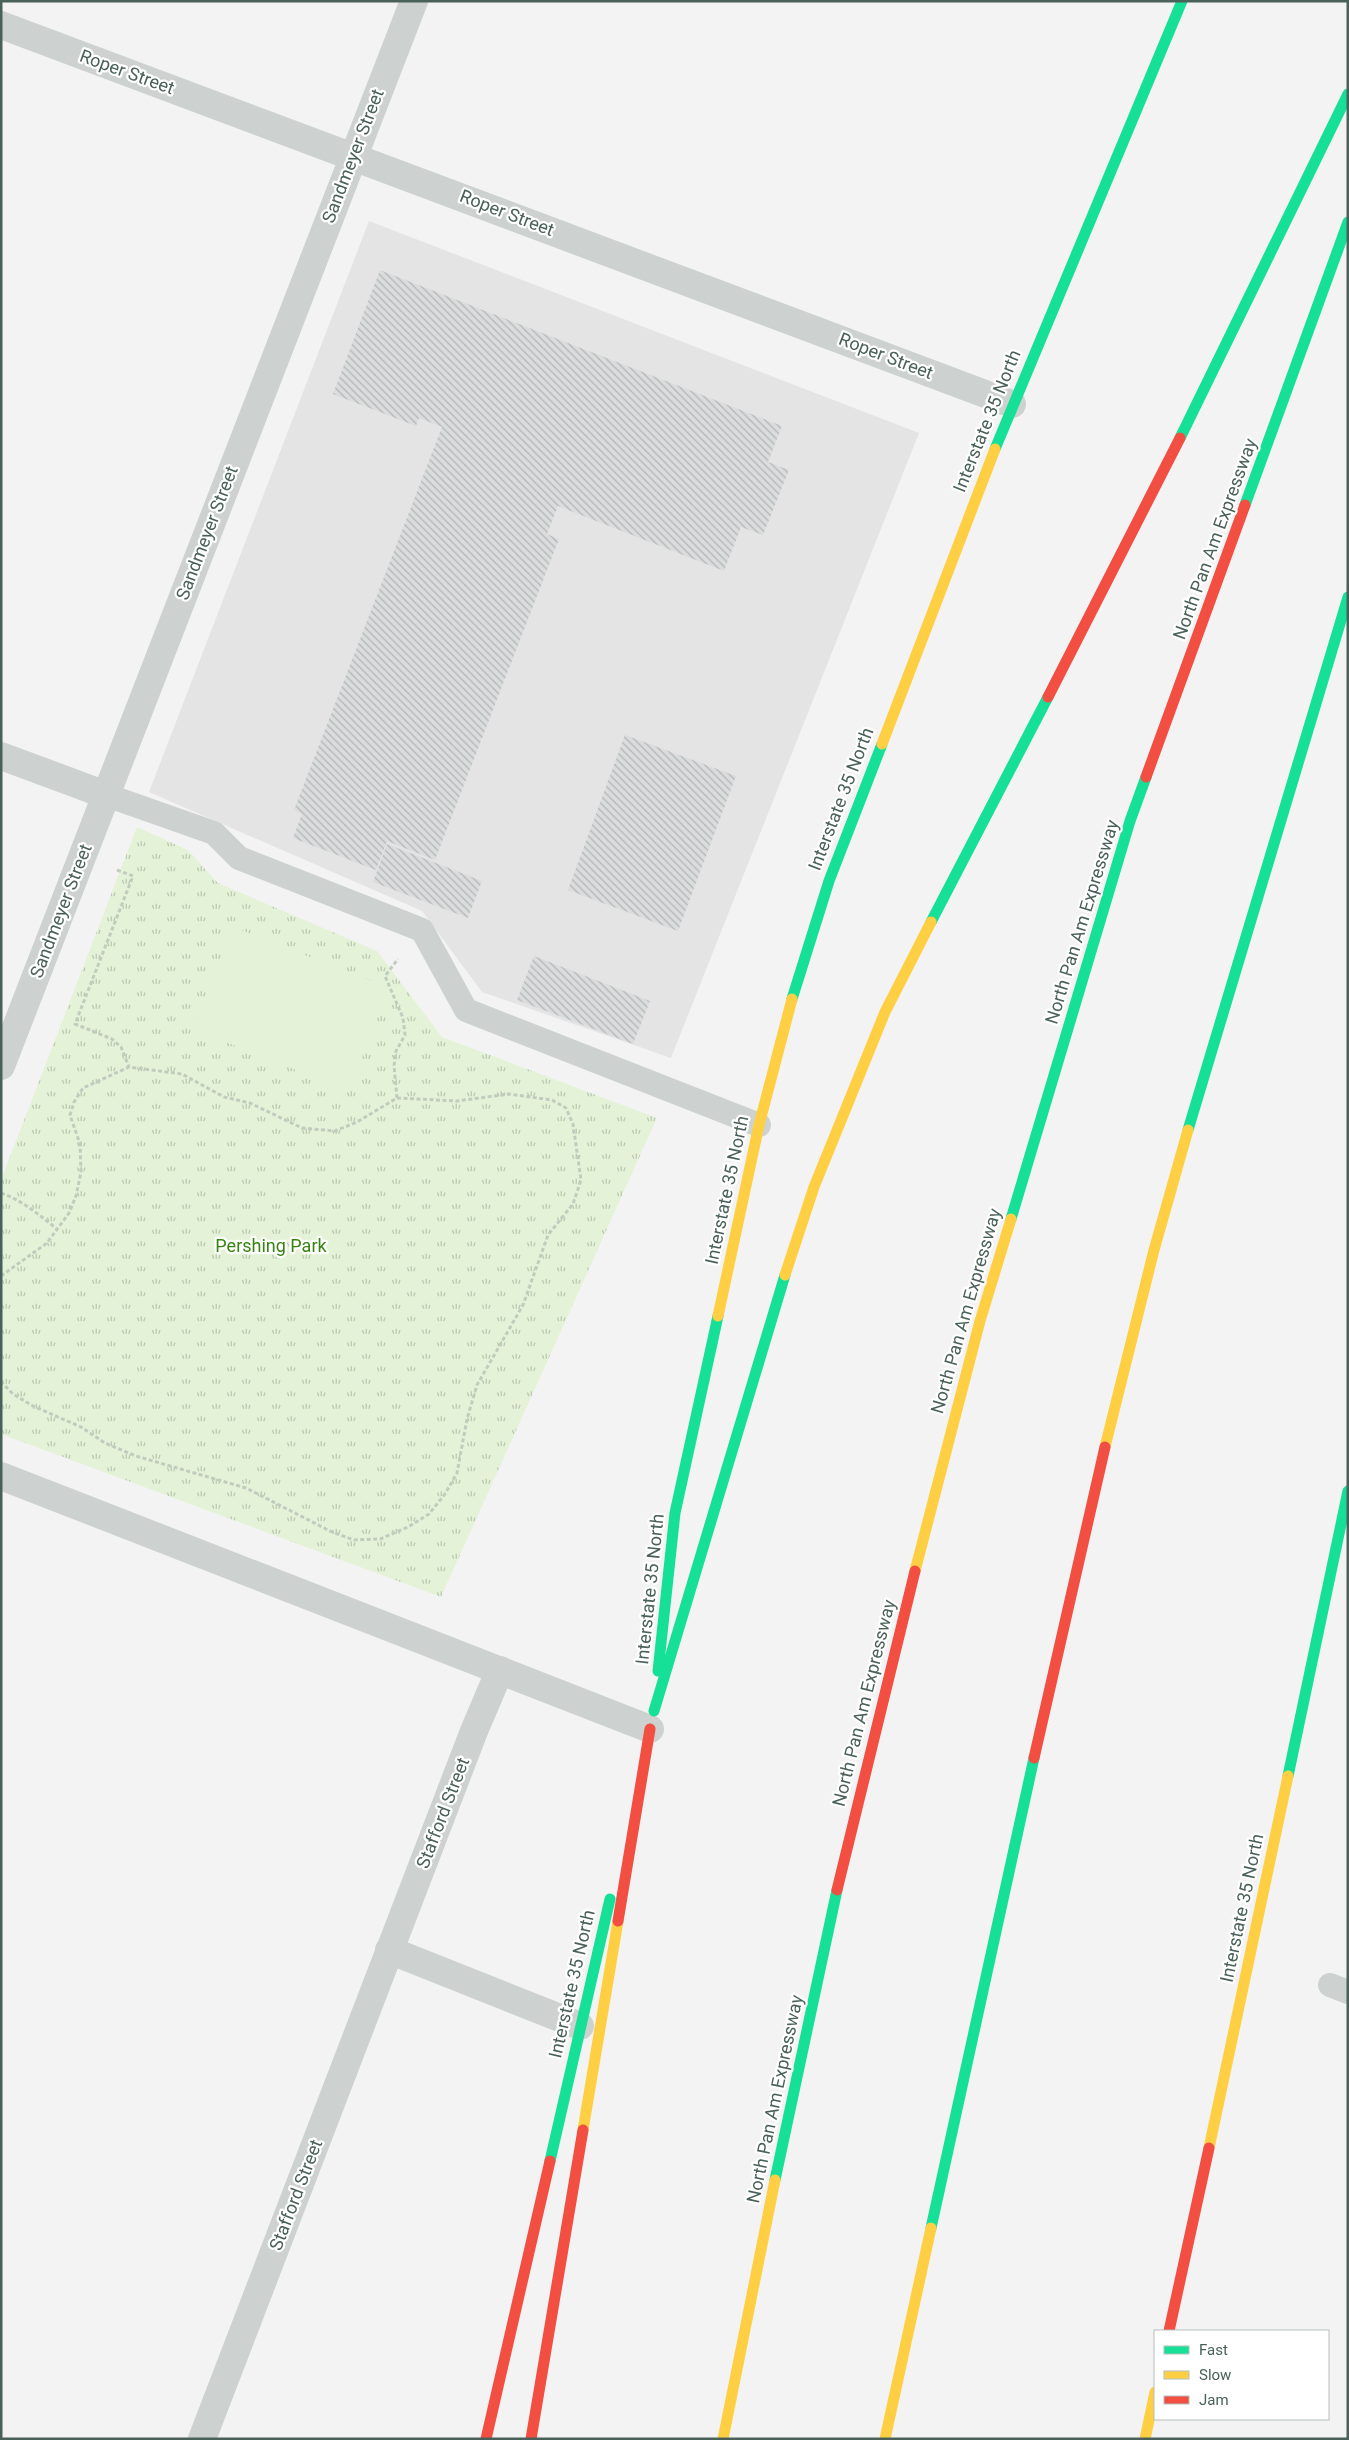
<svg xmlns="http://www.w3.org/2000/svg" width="1349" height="2440" font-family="Roboto,sans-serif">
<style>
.education{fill:#e5e4e5}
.park{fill:url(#park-tufts)}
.pitch{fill:#e4f3d7}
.building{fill:url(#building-back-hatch)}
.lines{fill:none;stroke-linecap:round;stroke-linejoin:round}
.path{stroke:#c1ccbf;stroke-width:3;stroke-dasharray:4 2.5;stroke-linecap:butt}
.lane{stroke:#cdd2d0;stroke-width:24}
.street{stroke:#cdd2d0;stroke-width:28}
.fast{stroke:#16e098;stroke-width:11}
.slow{stroke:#ffcf43;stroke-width:11}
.jam{stroke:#f24e42;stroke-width:11}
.labels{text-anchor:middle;stroke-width:4.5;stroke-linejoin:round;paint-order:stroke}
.street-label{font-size:18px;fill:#496159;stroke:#fff}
.park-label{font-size:18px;fill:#378412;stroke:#fff}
</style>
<defs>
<pattern id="park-tufts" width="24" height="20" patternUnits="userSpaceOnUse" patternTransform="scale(1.25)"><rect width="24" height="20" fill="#e4f3d7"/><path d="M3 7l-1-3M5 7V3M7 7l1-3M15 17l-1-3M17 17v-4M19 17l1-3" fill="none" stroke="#bbc8b1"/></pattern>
<pattern id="building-back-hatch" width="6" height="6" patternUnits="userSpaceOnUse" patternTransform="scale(1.25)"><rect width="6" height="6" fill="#dbdcdd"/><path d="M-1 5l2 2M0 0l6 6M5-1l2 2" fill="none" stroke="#b4b6b6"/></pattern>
</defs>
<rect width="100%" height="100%" fill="#f4f3f4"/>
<!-- education -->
<polygon class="education" points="369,221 919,433 671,1058 482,992 422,911 149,792"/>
<!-- park -->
<polygon class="park" points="137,827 188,850 218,883 377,951 442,1037 657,1118 441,1597 1,1434 1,1180"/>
<!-- pitch -->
<polygon class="pitch" points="233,927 389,988 349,1091 193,1029"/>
<!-- building -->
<g class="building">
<polygon points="380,270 782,426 768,462 789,470 763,535 741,527 724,571 558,506 547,534 559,539 435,860 387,841 376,870 293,838 302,814 294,810 442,427 419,418 416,426 333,394"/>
<polygon points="625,735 736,776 678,931 568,890"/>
<polygon points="387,844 482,881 468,918 373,882"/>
<polygon points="534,956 650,1001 633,1044 517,1000"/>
</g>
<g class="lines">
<!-- path -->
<g class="path">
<polyline points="117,870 133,876 75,1024 112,1039 121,1047 129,1067"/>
<polyline points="397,1098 394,1066 396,1051 405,1035 403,1018 385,976 398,959"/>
<path d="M 1,1193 C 22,1200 39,1215 56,1228"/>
<polyline points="1,1276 47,1243 69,1213 76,1196 81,1172 80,1144 70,1115 74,1102 83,1088 129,1067 182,1074 224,1097 250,1103 302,1128 335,1131 357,1122 397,1098 457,1101 509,1094 552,1100 566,1108 573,1124 581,1180 573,1204 548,1235 523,1305 477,1385 467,1419 457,1473 445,1494 429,1514 408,1527 380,1539 354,1540 332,1532 246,1488 136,1456 105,1443 81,1427 33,1406 13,1394 1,1382"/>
</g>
<!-- lane -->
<g class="lane">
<polyline points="106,795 214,833 239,858 422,930 466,1010 759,1125"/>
<polyline points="1330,1985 1348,1992"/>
</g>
<!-- street -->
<g class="street">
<polyline points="1,25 1012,404"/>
<polyline points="1,756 106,795"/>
<polyline points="1,1066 414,1"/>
<polyline points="1,1476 650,1729"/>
<polyline points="389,1950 580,2026"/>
<polyline points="202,2439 474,1731 500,1670"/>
</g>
<!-- fast -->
<g class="fast">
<polyline points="1180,438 1348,94"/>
<polyline points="995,449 1182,1"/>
<polyline points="1245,505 1348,222"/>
<polyline points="931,922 1048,697"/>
<polyline points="792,999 829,881 882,744"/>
<polyline points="1188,1130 1348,597"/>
<polyline points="1011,1219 1130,821 1146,777"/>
<polyline points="658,1671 675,1513 718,1316"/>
<polyline points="654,1711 785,1275"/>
<polyline points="1288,1776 1348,1491"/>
<polyline points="550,2161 610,1899"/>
<polyline points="775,2180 837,1890"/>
<polyline points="931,2228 1034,1758"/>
</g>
<!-- slow -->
<g class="slow">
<polyline points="882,744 995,449"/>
<polyline points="785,1275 814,1187 885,1012 931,922"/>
<polyline points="718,1316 759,1125 792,999"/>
<polyline points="1105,1447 1154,1250 1188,1130"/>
<polyline points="915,1571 980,1321 1011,1219"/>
<polyline points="583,2130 618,1921"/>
<polyline points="1209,2148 1288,1776"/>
<polyline points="723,2439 775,2180"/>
<polyline points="885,2439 931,2228"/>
<polyline points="1145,2439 1155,2392"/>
</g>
<!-- jam -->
<g class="jam">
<polyline points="1048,697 1180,438"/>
<polyline points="1146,777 1245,505"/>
<polyline points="1034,1758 1105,1447"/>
<polyline points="837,1890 915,1571"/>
<polyline points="618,1921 650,1729"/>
<polyline points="1169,2331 1209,2148"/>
<polyline points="486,2439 550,2161"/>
<polyline points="531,2439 583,2130"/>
</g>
</g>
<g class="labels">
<!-- street labels -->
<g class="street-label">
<text transform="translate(127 72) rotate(20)" y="6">Roper Street</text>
<text transform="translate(353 156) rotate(-69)" y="6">Sandmeyer Street</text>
<text transform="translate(507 213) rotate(21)" y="6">Roper Street</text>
<text transform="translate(886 356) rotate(21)" y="6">Roper Street</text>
<text transform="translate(987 421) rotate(-68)" y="6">Interstate 35 North</text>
<text transform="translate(207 533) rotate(-69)" y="6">Sandmeyer Street</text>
<text transform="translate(1215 539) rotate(-70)" y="6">North Pan Am Expressway</text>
<text transform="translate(841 799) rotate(-69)" y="6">Interstate 35 North</text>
<text transform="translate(61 911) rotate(-69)" y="6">Sandmeyer Street</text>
<text transform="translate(1082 922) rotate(-73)" y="6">North Pan Am Expressway</text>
<text transform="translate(727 1190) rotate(-78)" y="6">Interstate 35 North</text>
<text transform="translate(966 1311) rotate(-74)" y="6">North Pan Am Expressway</text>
<text transform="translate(650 1589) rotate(-84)" y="6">Interstate 35 North</text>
<text transform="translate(864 1703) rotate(-76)" y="6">North Pan Am Expressway</text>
<text transform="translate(443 1813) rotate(-69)" y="6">Stafford Street</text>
<text transform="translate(1242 1908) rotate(-78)" y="6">Interstate 35 North</text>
<text transform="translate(572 1984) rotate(-77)" y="6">Interstate 35 North</text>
<text transform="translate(775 2099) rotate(-78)" y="6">North Pan Am Expressway</text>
<text transform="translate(296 2195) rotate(-69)" y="6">Stafford Street</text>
</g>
<!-- park labels -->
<g class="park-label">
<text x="271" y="1252">Pershing Park</text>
</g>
</g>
<!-- border -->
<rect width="1349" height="2440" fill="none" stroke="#496159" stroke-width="5"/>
<!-- legend -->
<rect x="1154" y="2330" width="175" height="90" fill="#ffffff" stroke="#b6c0bd"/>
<rect x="1164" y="2346" width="25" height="8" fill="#16e098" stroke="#b6c0bd"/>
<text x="1199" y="2355" font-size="15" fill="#496159">Fast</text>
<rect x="1164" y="2371" width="25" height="8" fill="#ffcf43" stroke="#b6c0bd"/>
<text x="1199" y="2380" font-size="15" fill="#496159">Slow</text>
<rect x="1164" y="2396" width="25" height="8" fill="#f24e42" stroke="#b6c0bd"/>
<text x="1199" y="2405" font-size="15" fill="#496159">Jam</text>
</svg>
